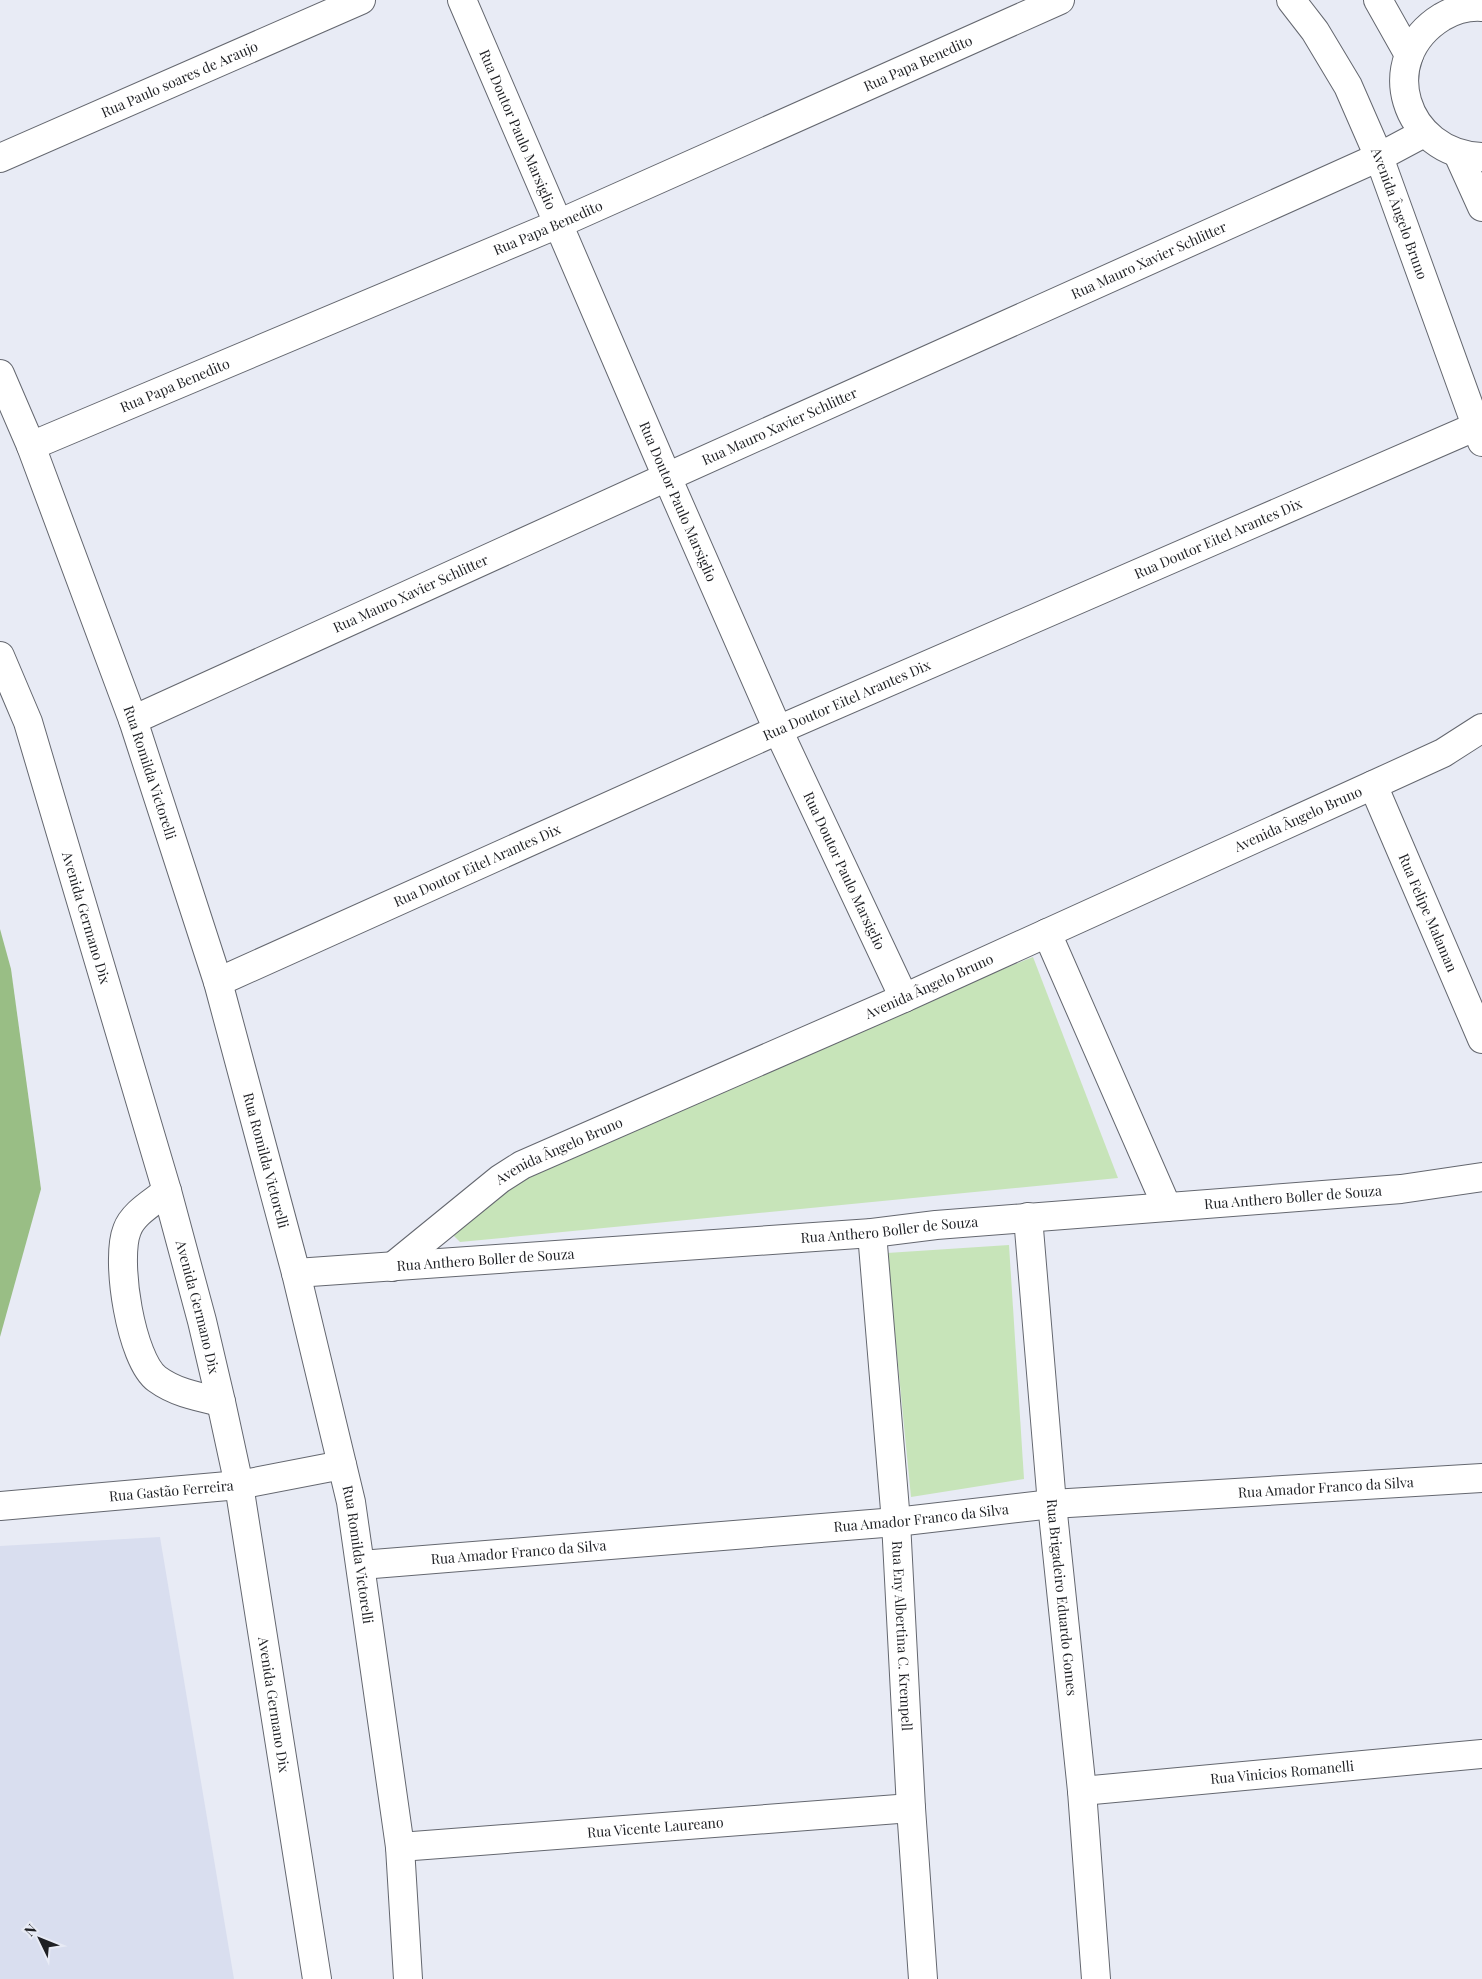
<svg xmlns="http://www.w3.org/2000/svg" width="1482" height="1979" font-family="'Playfair Display',serif">
<style>
.built{fill:#d9deef}
.green{fill:#c7e4b9}
.forest{fill:#99be85}
.lines{fill:none;stroke-linecap:round;stroke-linejoin:round}
.minor-casing{stroke:#64676f;stroke-width:30}
.major-casing{stroke:#64676f;stroke-width:30}
.minor{stroke:#fff;stroke-width:28}
.major{stroke:#fff;stroke-width:28}
.labels{text-anchor:middle;stroke-width:4;stroke-linejoin:round;paint-order:stroke}
.street-label{font-size:14px;fill:#1f2024;stroke:#e8ebf5}
</style>
<rect width="100%" height="100%" fill="#e8ebf5"/>
<!-- built -->
<polygon class="built" points="160,1537 234,1979 0,1979 0,1546"/>
<!-- green -->
<g class="green">
<polygon points="1033,957 1118,1178 460,1242 443,1225 577,1141"/>
<polygon points="1009,1245 1024,1479 911,1497 887,1253"/>
</g>
<!-- forest -->
<polygon class="forest" points="0,929 11,969 41,1189 0,1337"/>
<g class="lines">
<!-- minor casing -->
<g class="minor-casing">
<g id="minor">
<path id="s1" d="M 462,0 L 667,477 L 778,730 L 904,998"/>
<path id="s2" d="M 1291,0 L 1315,31 L 1348,86 L 1379,157 L 1482,442"/>
<polyline points="1378,0 1409,55"/>
<path d="M 1482,7 C 1468,6 1454,10 1442,17 C 1374,59 1404,154 1482,157"/>
<polyline points="1458,154 1482,207"/>
<path id="s3" d="M 0,158 L 361,0"/>
<path id="s4" d="M 0,374 L 31,446 L 133,720 L 218,982 L 296,1273 L 351,1502 L 400,1847 L 408,1979"/>
<path id="s5" d="M 31,446 L 558,224 L 1060,0"/>
<path id="s6" d="M 133,720 L 667,477 L 1379,157 L 1424,133"/>
<path id="s7" d="M 1373,785 L 1482,1039"/>
<polyline points="1047,933 1167,1207"/>
<path id="s8" d="M 218,982 L 778,730 L 1477,426"/>
<path d="M 167,1191 C 154,1202 133,1213 127,1230 C 115,1260 131,1360 157,1379 C 176,1393 199,1397 221,1402"/>
<path id="s9" d="M 1028,1217 L 1052,1504 L 1082,1791 L 1096,1979"/>
<path id="s10" d="M 872,1233 L 896,1522 L 911,1808 L 923,1979"/>
<path id="s11" d="M 392,1267 L 500,1179 L 522,1165 L 904,998 L 1373,785 L 1443,753 L 1482,728"/>
<path id="s12" d="M 296,1273 L 872,1233 L 936,1225 L 1401,1189 L 1482,1177"/>
<path id="s13" d="M 0,1506 L 239,1485 L 342,1465"/>
<path id="s14" d="M 361,1565 L 896,1522 L 1052,1504 L 1482,1478"/>
<path id="s15" d="M 1082,1791 L 1482,1754"/>
<path id="s16" d="M 400,1847 L 911,1808"/>
</g>
</g>
<!-- major casing -->
<g class="major-casing">
<g id="major">
<path id="s17" d="M 0,656 L 28,722 L 167,1191 L 202,1321 L 221,1402 L 239,1485 L 317,1979"/>
</g>
</g>
<!-- minor -->
<use href="#minor" class="minor"/>
<!-- major -->
<use href="#major" class="major"/>
</g>
<g class="labels">
<!-- street labels -->
<g class="street-label">
<text dy="5" stroke="none"><textPath href="#s5" startOffset="966">Rua Papa Benedito</textPath></text>
<text dy="5" stroke="none"><textPath href="#s3" startOffset="196">Rua Paulo soares de Araujo</textPath></text>
<text dy="5" stroke="none"><textPath href="#s1" startOffset="141">Rua Doutor Paulo Marsiglio</textPath></text>
<text dy="5" stroke="none"><textPath href="#s2" startOffset="241">Avenida Ângelo Bruno</textPath></text>
<text dy="5" stroke="none"><textPath href="#s5" startOffset="561">Rua Papa Benedito</textPath></text>
<text dy="5" stroke="none"><textPath href="#s6" startOffset="1115">Rua Mauro Xavier Schlitter</textPath></text>
<text dy="5" stroke="none"><textPath href="#s5" startOffset="156">Rua Papa Benedito</textPath></text>
<text dy="5" stroke="none"><textPath href="#s6" startOffset="710">Rua Mauro Xavier Schlitter</textPath></text>
<text dy="5" stroke="none"><textPath href="#s1" startOffset="546">Rua Doutor Paulo Marsiglio</textPath></text>
<text dy="5" stroke="none"><textPath href="#s8" startOffset="1094">Rua Doutor Eitel Arantes Dix</textPath></text>
<text dy="5" stroke="none"><textPath href="#s6" startOffset="305">Rua Mauro Xavier Schlitter</textPath></text>
<text dy="5" stroke="none"><textPath href="#s8" startOffset="689">Rua Doutor Eitel Arantes Dix</textPath></text>
<text dy="5" stroke="none"><textPath href="#s4" startOffset="426">Rua Romilda Victorelli</textPath></text>
<text dy="5" stroke="none"><textPath href="#s11" startOffset="1015">Avenida Ângelo Bruno</textPath></text>
<text dy="5" stroke="none"><textPath href="#s8" startOffset="284">Rua Doutor Eitel Arantes Dix</textPath></text>
<text dy="5" stroke="none"><textPath href="#s1" startOffset="951">Rua Doutor Paulo Marsiglio</textPath></text>
<text dy="5" stroke="none"><textPath href="#s7" startOffset="139">Rua Felipe Malaman</textPath></text>
<text dy="5" stroke="none"><textPath href="#s17" startOffset="276">Avenida Germano Dix</textPath></text>
<text dy="5" stroke="none"><textPath href="#s11" startOffset="610">Avenida Ângelo Bruno</textPath></text>
<text dy="5" stroke="none"><textPath href="#s11" startOffset="205">Avenida Ângelo Bruno</textPath></text>
<text dy="5" stroke="none"><textPath href="#s4" startOffset="831">Rua Romilda Victorelli</textPath></text>
<text dy="5" stroke="none"><textPath href="#s12" startOffset="1000">Rua Anthero Boller de Souza</textPath></text>
<text dy="5" stroke="none"><textPath href="#s12" startOffset="595">Rua Anthero Boller de Souza</textPath></text>
<text dy="5" stroke="none"><textPath href="#s12" startOffset="190">Rua Anthero Boller de Souza</textPath></text>
<text dy="5" stroke="none"><textPath href="#s17" startOffset="681">Avenida Germano Dix</textPath></text>
<text dy="5" stroke="none"><textPath href="#s14" startOffset="968">Rua Amador Franco da Silva</textPath></text>
<text dy="5" stroke="none"><textPath href="#s13" startOffset="172">Rua Gastão Ferreira</textPath></text>
<text dy="5" stroke="none"><textPath href="#s14" startOffset="562">Rua Amador Franco da Silva</textPath></text>
<text dy="5" stroke="none"><textPath href="#s14" startOffset="158">Rua Amador Franco da Silva</textPath></text>
<text dy="5" stroke="none"><textPath href="#s4" startOffset="1236">Rua Romilda Victorelli</textPath></text>
<text dy="5" stroke="none"><textPath href="#s9" startOffset="382">Rua Brigadeiro Eduardo Gomes</textPath></text>
<text dy="5" stroke="none"><textPath href="#s10" startOffset="404">Rua Eny Albertina C. Krempell</textPath></text>
<text dy="5" stroke="none"><textPath href="#s17" startOffset="1086">Avenida Germano Dix</textPath></text>
<text dy="5" stroke="none"><textPath href="#s15" startOffset="201">Rua Vinicios Romanelli</textPath></text>
<text dy="5" stroke="none"><textPath href="#s16" startOffset="256">Rua Vicente Laureano</textPath></text>
</g>
</g>
<!-- north arrow -->
<g transform="translate(40 1939) rotate(313)" stroke="#e8ebf5" stroke-width="4" paint-order="stroke">
<path d="M0-4L9 19L0 12L-9 19Z" fill="#1f2024"/>
<text y="-8" font-size="14" font-weight="bold" text-anchor="middle" fill="#1f2024">N</text>
</g>
</svg>
